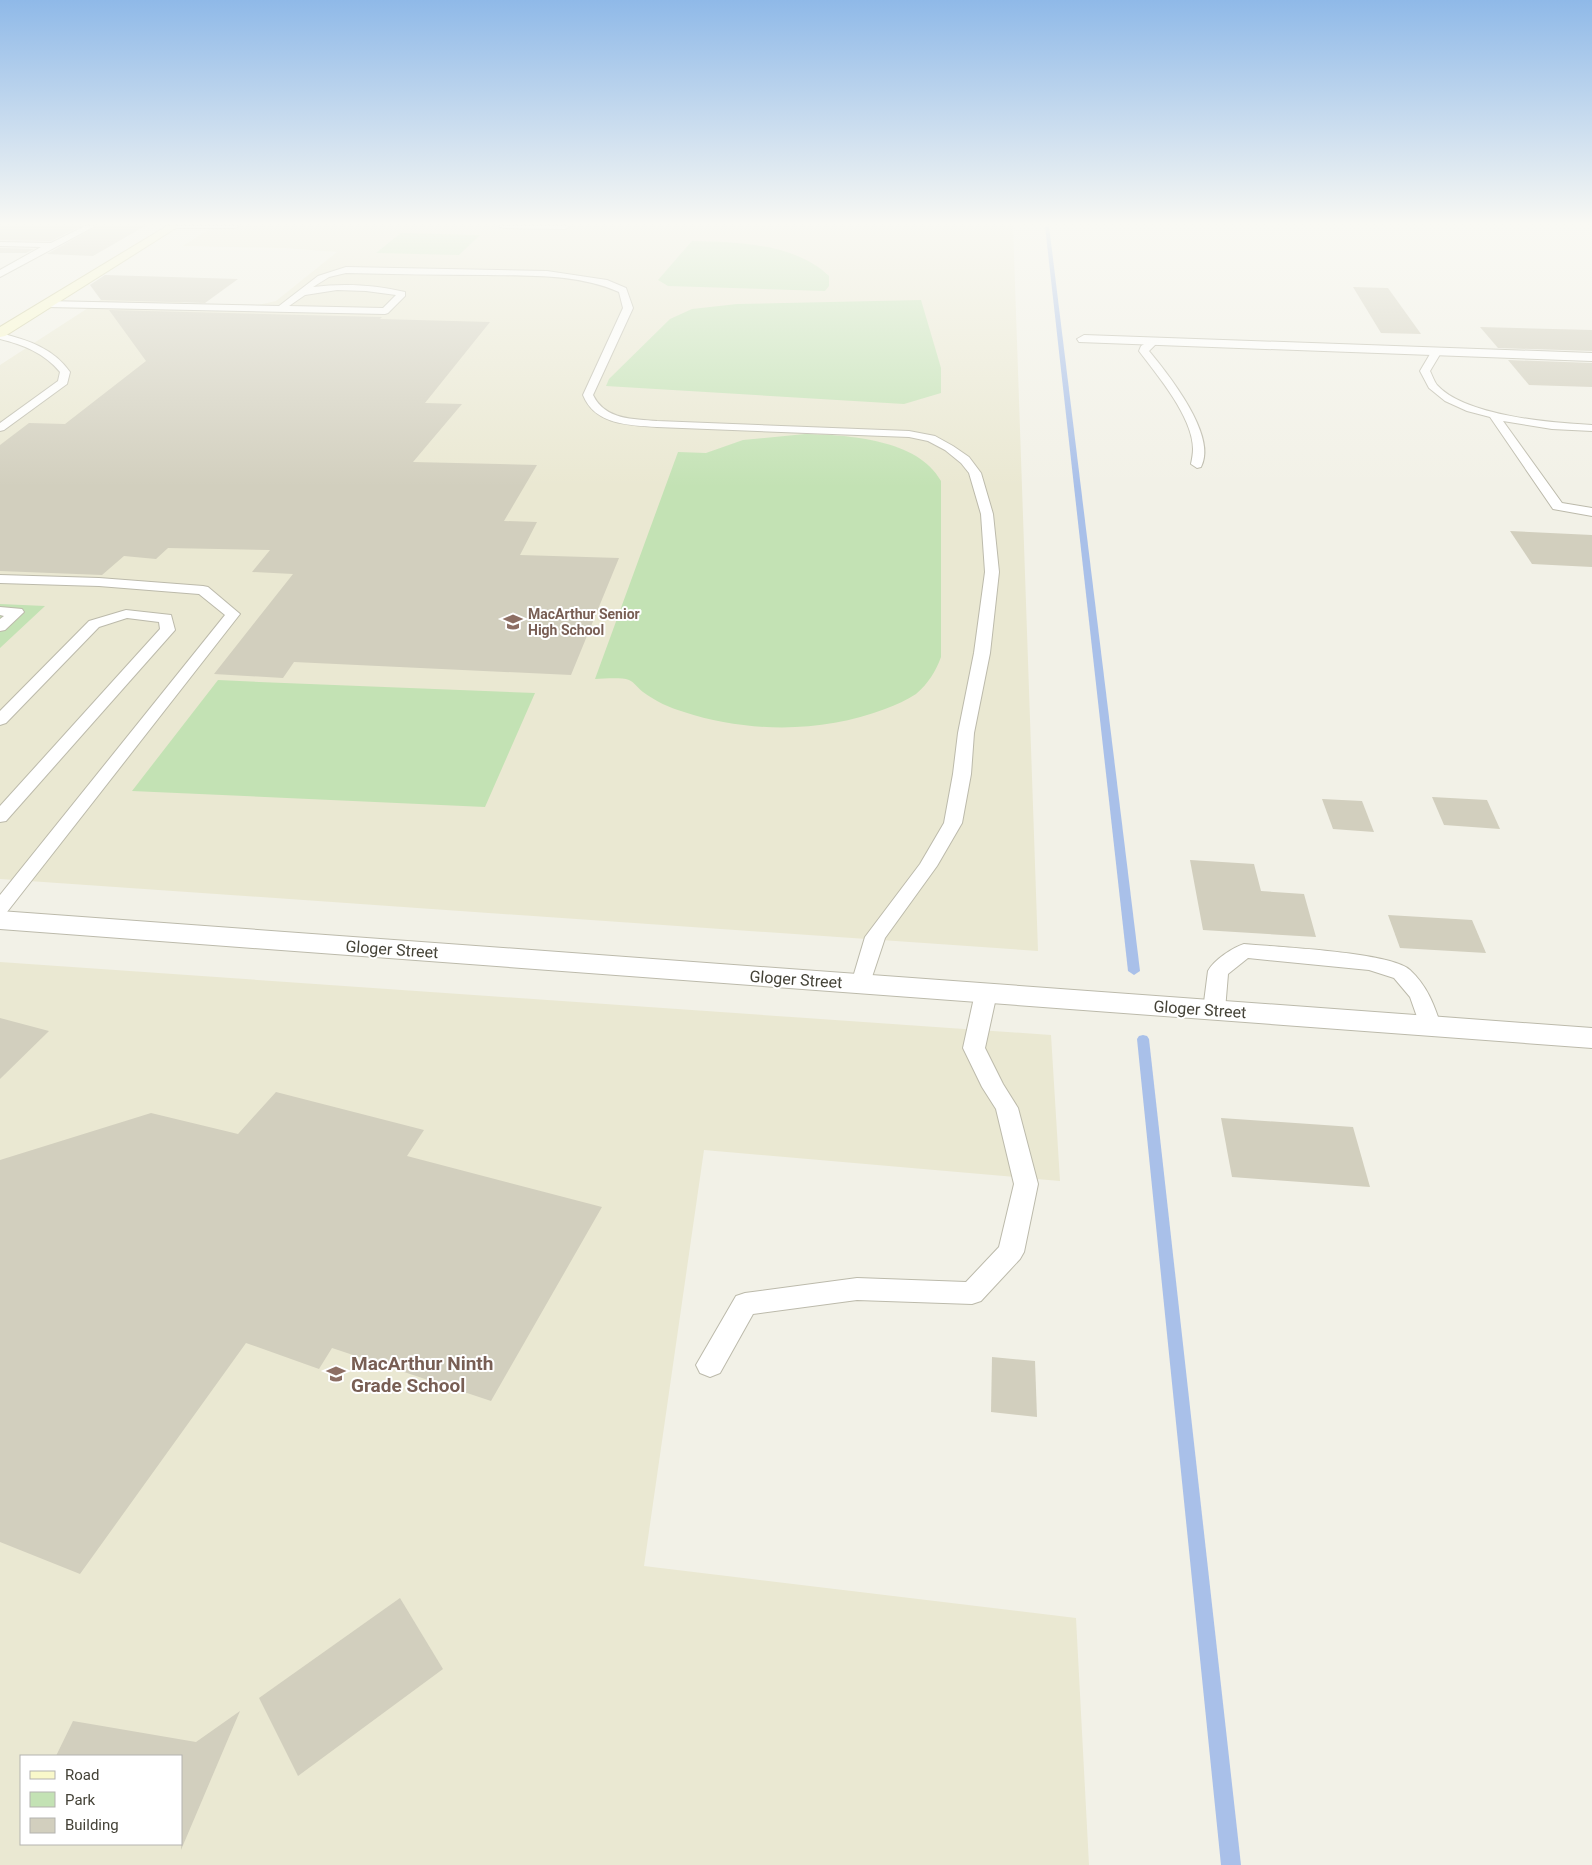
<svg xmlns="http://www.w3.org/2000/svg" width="1592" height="1865" font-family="Roboto,sans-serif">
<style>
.education{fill:#eae8d2;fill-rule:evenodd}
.green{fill:#c3e2b4}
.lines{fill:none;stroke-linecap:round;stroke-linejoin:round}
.stream{fill:#a9c0e9;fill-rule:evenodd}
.building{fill:#d2cfbe}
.service-casing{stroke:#bcbaab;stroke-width:2}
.minor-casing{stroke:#bcbaab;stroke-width:2}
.secondary-casing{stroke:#cac899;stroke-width:2}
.service{fill:#fff;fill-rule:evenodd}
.minor{fill:#fff;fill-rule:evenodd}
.secondary{fill:#f9f8ca;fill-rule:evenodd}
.labels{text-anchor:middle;stroke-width:4;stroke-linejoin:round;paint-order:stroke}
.far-education-label{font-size:14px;font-weight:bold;fill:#785e54;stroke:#fff;text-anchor:start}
.street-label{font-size:16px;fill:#444237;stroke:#fff}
.near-education-label{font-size:19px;font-weight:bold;fill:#785e54;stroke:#fff;text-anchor:start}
</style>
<rect width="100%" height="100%" fill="#f2f1e7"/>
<!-- education -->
<g class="education">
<polygon points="214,226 1013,226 1038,951 0,879 0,365 105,297 186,299 181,304 258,305 276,301 337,252 285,248 183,246"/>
<path d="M 0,962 L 1051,1035 L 1060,1181 L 704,1150 L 644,1566 L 1076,1618 L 1089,1865 L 0,1865 ZM 21,1756 L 181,1756 L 181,1844 L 21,1844 Z"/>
</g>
<!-- green -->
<g class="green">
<polygon points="401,233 480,235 459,255 376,253"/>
<path d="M 692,241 C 736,242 795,243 829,276 L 829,286 L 825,291 L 668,286 L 658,280 Z"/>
<polygon points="921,300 941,368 941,393 904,404 606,386 609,379 670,319 692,309 737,304"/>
<path d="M 805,434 C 848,435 918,439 941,481 L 941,657 C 936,671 928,684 916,694 C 907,700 896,705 885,709 C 823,733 748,733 684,712 C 670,708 655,701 643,692 C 639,689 634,682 629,680 C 620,677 604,679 595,679 L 678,452 L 706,453 L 743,440 Z"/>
<polygon points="0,604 45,606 0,648"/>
<polygon points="218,680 259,682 535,693 485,807 132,791"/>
</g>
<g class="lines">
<!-- stream -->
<g class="stream">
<polygon points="1045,226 1049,226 1140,971 1134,975 1128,971"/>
<polygon points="1143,1035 1147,1036 1149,1039 1241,1865 1221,1865 1137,1039 1139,1036"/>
</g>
</g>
<!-- building -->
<g class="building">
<polygon points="0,226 81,226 51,241 0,240"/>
<polygon points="97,226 145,226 93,256 47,254"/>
<polygon points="0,248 34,249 26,253 0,253"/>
<polygon points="105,275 238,279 205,303 101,300 90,285"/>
<polygon points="1353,287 1388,288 1421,334 1381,333"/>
<polygon points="109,310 382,317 380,319 490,322 425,403 462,404 413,462 537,465 504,521 537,522 520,555 619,558 571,675 294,662 283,678 214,674 293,574 252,572 270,550 168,548 156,559 124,556 102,575 0,571 0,445 29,423 65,424 146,361"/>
<polygon points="1480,327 1592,330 1592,351 1498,348"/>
<polygon points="1508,360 1592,363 1592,387 1529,385"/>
<polygon points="1510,531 1592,535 1592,567 1532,564"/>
<polygon points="1432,797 1487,800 1500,829 1444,825"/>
<polygon points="1322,799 1362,801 1374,832 1333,829"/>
<polygon points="1190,860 1254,864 1261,891 1304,894 1316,937 1203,930"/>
<polygon points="1388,915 1472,920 1486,953 1400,948"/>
<polygon points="0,1018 49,1031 0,1079"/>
<polygon points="276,1092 424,1130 407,1156 602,1207 491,1401 332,1348 319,1369 246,1343 80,1574 0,1542 0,1160 151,1113 238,1134"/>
<polygon points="1221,1118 1353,1127 1370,1187 1232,1177"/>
<polygon points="992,1357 1035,1361 1037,1417 991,1412"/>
<polygon points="400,1598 443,1669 298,1776 259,1698"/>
<polygon points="240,1711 181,1850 181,1756 56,1756 73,1721 196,1742"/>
</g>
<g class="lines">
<!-- service casing -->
<g class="service-casing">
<g id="service">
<polygon points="85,226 95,226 0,277 0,270 41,247 0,246 0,242 51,243"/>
<polygon points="169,226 239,226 235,228 173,228"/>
<polygon points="499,226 568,226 569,227 565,229 503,228"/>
<path d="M 346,267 L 547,271 L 607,280 L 626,288 L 633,308 L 593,395 C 605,420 633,419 657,421 L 909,431 L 935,436 L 953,446 L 969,457 L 981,473 L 993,514 L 999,572 L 990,653 L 974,733 L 971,774 L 962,823 L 937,866 L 885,938 L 868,989 L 861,991 L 854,989 L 851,984 L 865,937 L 920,864 L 944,823 L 953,774 L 958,733 L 974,653 L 985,572 L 981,514 L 969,473 L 961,463 L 945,450 L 928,441 L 909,437 L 657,427 C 628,425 595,425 583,395 L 623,308 L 619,292 C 578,274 531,276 487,275 C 440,275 393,274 346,273 L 329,277 L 313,287 C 344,283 376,285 405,292 L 405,296 L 388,313 L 385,314 L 46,307 L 41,304 L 46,301 L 279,306 L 318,276 ZM 337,290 L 366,291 L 396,295 L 383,308 L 289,306 L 305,295 Z"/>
<path d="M 0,333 C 28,340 53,348 70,372 L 67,384 L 4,430 L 0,431 L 0,423 L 58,381 L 60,372 C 44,353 24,345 0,339 Z"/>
<path d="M 1154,338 L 1159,341 L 1149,351 C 1168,374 1218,436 1201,467 L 1197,468 L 1191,464 C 1192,459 1193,454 1193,449 C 1193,417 1157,375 1139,351 L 1141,346 Z"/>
<path d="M 1437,348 L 1442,351 L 1430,371 C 1432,375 1434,381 1437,385 C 1465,416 1552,423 1592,425 L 1592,431 L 1552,429 L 1503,421 L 1562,503 L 1592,508 L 1592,516 L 1553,509 L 1490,417 L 1467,411 L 1445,401 L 1429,388 L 1420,371 L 1433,349 Z"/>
<polygon points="0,575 99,578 203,586 208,587 240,614 7,912 0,914 0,895 225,615 199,594 99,586 0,583"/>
<polygon points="0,607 22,609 24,612 5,630 0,631 0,619 4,616 0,615"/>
<polygon points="126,610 171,615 175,630 6,821 0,822 0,806 160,629 159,622 127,618 99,627 6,723 0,725 0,711 89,621"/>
<path d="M 1244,944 C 1275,947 1391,952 1410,970 C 1427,986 1434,1004 1441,1026 L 1438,1031 L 1430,1033 L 1422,1031 L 1410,997 L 1394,978 L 1369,970 L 1248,958 L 1228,974 L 1225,1010 L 1222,1015 L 1214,1017 L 1206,1015 L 1203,1010 L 1208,971 C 1214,960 1232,948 1244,944 Z"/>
<polygon points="986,986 993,988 997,993 985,1048 1003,1084 1018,1108 1038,1184 1024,1252 1020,1259 981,1301 972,1304 857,1300 753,1314 720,1373 710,1377 700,1373 696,1365 736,1296 745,1293 857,1278 966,1282 999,1247 1014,1184 996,1109 982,1087 963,1048 975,993 979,988"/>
</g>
</g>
<!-- minor casing -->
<g class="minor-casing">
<g id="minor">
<polygon points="165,226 178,226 177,228 170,229"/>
<polygon points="1084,335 1592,353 1592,361 1079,342 1077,339"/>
<polygon points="0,911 1592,1028 1592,1048 0,929"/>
</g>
</g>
<!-- secondary casing -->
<g class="secondary-casing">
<polygon id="secondary" points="167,226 179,226 5,336 0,337 0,327"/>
</g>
<!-- service -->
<use href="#service" class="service"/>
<!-- minor -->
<use href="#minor" class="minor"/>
<!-- secondary -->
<use href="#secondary" class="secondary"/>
</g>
<!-- sky -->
<linearGradient id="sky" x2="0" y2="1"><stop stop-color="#8fb9e8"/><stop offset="0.46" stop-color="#f9f9f4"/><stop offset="1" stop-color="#f9f9f4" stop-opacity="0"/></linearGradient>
<rect width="1592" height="487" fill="url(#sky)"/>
<!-- icons -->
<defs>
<g id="school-bare" transform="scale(1.5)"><path d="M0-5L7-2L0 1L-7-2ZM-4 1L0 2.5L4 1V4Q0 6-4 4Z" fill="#8d6e63" stroke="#fff" stroke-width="2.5" paint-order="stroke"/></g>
</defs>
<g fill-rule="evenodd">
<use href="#school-bare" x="513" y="622"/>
<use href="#school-bare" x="336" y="1374"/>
</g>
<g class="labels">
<!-- far-education labels -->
<g class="far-education-label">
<text x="528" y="619">MacArthur Senior<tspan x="528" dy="16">High School</tspan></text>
</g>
<!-- street labels -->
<g class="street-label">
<text transform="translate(392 949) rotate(4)" y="6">Gloger Street</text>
<text transform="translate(796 979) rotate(4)" y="6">Gloger Street</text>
<text transform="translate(1200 1009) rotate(4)" y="6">Gloger Street</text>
</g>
<!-- near-education labels -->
<g class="near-education-label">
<text x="351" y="1370">MacArthur Ninth<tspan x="351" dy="22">Grade School</tspan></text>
</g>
</g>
<!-- legend -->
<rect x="20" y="1755" width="162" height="90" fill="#ffffff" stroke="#b4b3af"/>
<rect x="30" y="1771" width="25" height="8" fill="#f9f8ca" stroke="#b4b3af"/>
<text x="65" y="1780" font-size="15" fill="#444237">Road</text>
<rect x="30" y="1792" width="25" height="15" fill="#c3e2b4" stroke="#b4b3af"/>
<text x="65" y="1805" font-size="15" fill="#444237">Park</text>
<rect x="30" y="1818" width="25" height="15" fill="#d2cfbe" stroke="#b4b3af"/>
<text x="65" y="1830" font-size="15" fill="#444237">Building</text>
</svg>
